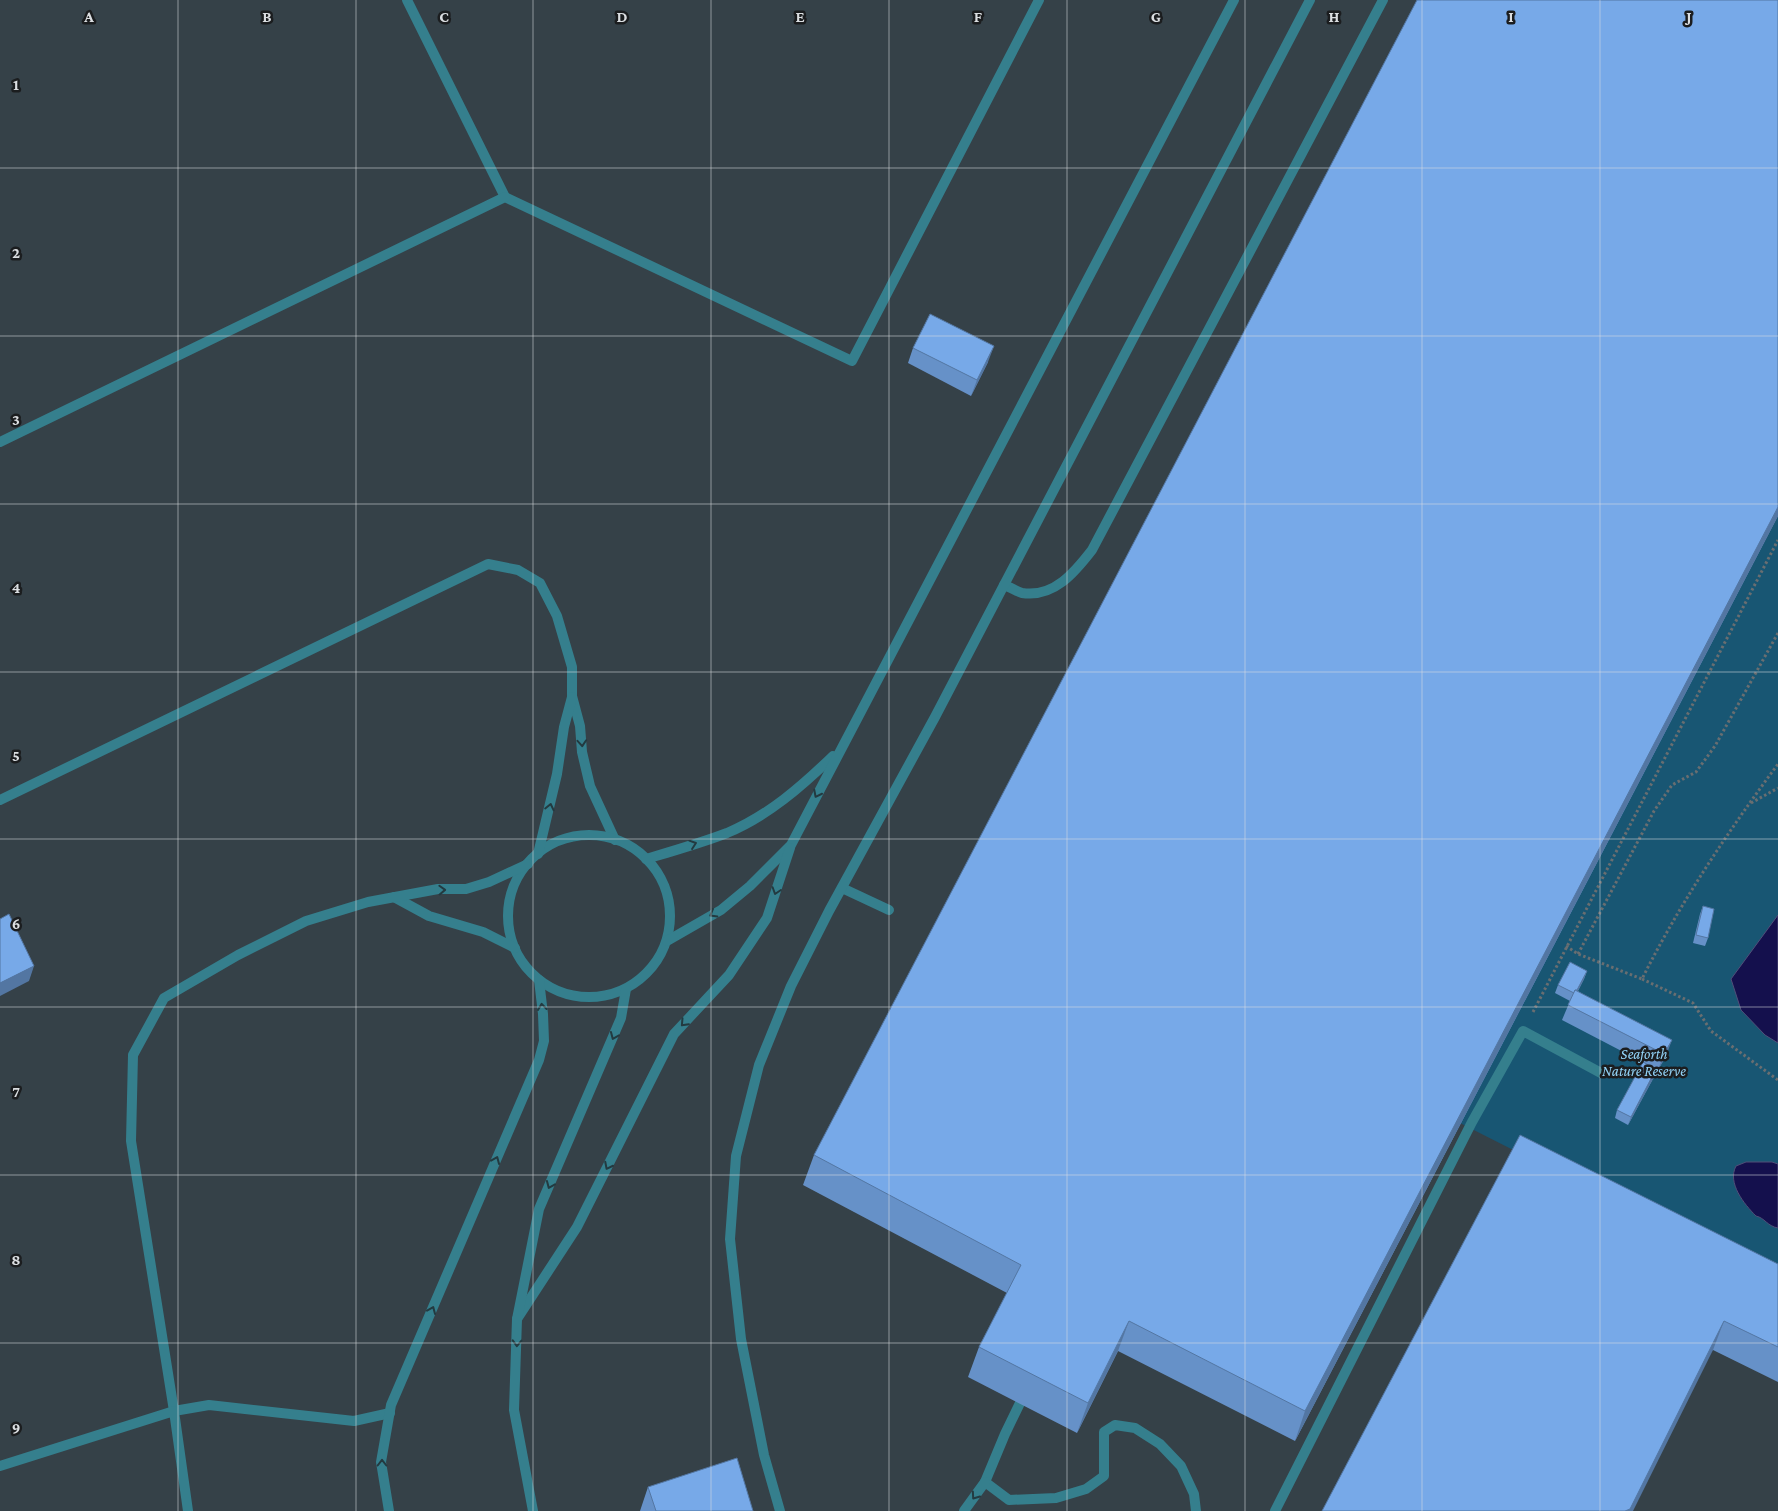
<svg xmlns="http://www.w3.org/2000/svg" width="1778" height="1511" font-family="'Crimson Pro',serif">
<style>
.built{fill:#354148}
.green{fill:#185673}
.water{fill:#14104d;stroke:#504e79}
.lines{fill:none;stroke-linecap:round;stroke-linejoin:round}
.path{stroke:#696e71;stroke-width:3;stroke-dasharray:2.5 2.5;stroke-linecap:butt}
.service{stroke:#357f8d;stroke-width:10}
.wall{fill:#6691c8}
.shaded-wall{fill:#5376a2}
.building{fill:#77a9e8;stroke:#5376a2}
.oneway{stroke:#233a40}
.grid{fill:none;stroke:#dbdee1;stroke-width:1;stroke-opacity:0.55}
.labels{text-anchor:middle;stroke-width:5;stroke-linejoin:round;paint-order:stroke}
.park-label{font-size:15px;font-style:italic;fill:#93d4f8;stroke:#1b1d1f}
.grid-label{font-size:16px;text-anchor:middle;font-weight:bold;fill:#dbdee1;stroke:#1b1d1f;stroke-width:5;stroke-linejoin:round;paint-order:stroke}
</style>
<rect width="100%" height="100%" fill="#313639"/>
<!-- built -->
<rect class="built" x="0" y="0" width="1778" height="1511"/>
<!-- green -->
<polygon class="green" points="1778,516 1778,1284 1460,1123"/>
<!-- water -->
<g class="water">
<polygon points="1778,915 1778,1043 1765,1035 1741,1010 1731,979"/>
<path d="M 1746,1162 L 1772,1162 L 1778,1164 L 1778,1228 C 1767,1226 1765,1218 1756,1216 C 1744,1204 1727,1183 1736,1166 Z"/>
</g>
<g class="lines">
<!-- path -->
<g class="path">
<polyline points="1751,803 1778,788"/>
<path d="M 1566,946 L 1578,954 L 1642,979 C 1680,903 1727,833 1778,764"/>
<polyline points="1578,954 1654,811 1672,785 1696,772 1715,746 1778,633"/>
<polyline points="1642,979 1693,1003 1711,1031 1778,1080"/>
<polyline points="1533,1012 1778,540"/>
</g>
<!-- service -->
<g class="service">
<polyline points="407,0 505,197 852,361 1039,0"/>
<polyline points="0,442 505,197"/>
<path d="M 1004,585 C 1010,587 1016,591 1022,593 C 1054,598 1075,572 1092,550 L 1383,0"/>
<polyline points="0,800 488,564 518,570 540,583 557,616 572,667 572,696 580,726 582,752 590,786 615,840"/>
<circle cx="589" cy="916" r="81"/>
<polyline points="538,854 557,774 564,727 572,697"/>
<path d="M 646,859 C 673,851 701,843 727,833 C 768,816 802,786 833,756"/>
<polyline points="842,888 889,910"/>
<polyline points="394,897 429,916 483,932 515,948"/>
<polyline points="667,941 721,910 750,886 791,845 1234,0"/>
<polyline points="517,1319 577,1227 674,1034 729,975 767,918 790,848"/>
<polyline points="1020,1403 1005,1434 985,1482 1009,1500 1056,1498 1086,1489 1104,1476 1104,1432 1115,1425 1135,1428 1160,1444 1181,1466 1194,1494 1196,1511"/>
<polyline points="390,1413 354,1421 209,1405 174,1411 131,1141 133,1055 164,998 238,955 306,921 368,902 438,889 466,889 489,882 528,864"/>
<polyline points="0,1466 174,1411 188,1511"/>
<polyline points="389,1511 381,1462 391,1405 539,1060 544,1041 543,1014 539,980"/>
<polyline points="533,1511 514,1410 517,1319 539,1209 621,1018 626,989"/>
<polyline points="780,1511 764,1455 741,1339 730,1239 736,1156 759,1065 791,986 829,911 935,717 1310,0"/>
<polyline points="964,1511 985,1482"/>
<polyline points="1275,1511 1472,1122 1523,1031 1601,1073"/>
</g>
</g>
<!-- wall -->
<g class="wall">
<polygon points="1778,0 1778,516 1295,1441 1118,1351 1077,1433 968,1377 979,1347 1007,1293 803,1185 814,1155"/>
<polygon points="913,348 988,362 971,396 908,363"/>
<polygon points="1703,906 1708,938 1705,946 1693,943 1700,914"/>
<polygon points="1587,971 1584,979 1578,991 1666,1056 1658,1070 1562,1020 1570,1001 1555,993 1558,985"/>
<polygon points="1654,1077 1628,1125 1615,1118 1617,1110"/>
<polygon points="1778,1264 1778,1382 1713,1350 1322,1511"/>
<polygon points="648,1487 753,1511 640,1511"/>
</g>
<!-- shaded-wall -->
<g class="shaded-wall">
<polygon points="994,346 988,362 971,396 977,380"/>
<polygon points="1778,507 1778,516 1295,1441 1305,1411"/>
<polygon points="34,966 29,981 0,996 0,983"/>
<polygon points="1587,971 1584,979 1572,1002 1575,994"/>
<polygon points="1672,1040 1666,1056 1658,1070 1664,1054"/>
<polygon points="1656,1069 1654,1077 1628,1125 1631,1117"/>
<polygon points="1129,1321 1118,1351 1077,1433 1088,1403"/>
<polygon points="1724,1321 1713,1350 1633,1511 1625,1511"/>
</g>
<!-- building -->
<g class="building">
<polygon points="1417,0 1778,0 1778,507 1305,1411 1129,1321 1088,1403 979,1347 1021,1265 814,1155"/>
<polygon points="930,314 994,346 977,380 913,348"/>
<polygon points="1703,906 1714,909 1708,938 1696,935"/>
<polygon points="9,914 34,966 0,983 0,919"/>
<polygon points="1570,962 1587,971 1577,990 1575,990 1574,993 1558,985"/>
<polygon points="1575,990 1672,1040 1664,1054 1568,1005"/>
<polygon points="1643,1062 1656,1069 1631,1117 1617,1110"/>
<polygon points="1520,1135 1778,1264 1778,1347 1724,1321 1630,1509 1625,1511 1322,1511"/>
<polygon points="737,1458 753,1511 656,1511 648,1487"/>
</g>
<!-- one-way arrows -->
<defs><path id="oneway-chevron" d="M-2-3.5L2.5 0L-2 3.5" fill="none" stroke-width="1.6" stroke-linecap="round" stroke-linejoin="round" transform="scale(1.25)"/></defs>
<g class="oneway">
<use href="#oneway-chevron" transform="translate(582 743) rotate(86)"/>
<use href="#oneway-chevron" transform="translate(817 794) rotate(117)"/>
<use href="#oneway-chevron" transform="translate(550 807) rotate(-77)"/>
<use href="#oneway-chevron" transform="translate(693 844) rotate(-19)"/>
<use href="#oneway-chevron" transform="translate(442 890) rotate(-2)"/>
<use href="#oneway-chevron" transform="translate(776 891) rotate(108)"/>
<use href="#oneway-chevron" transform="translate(713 914) rotate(150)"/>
<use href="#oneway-chevron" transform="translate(542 1007) rotate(-96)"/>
<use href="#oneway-chevron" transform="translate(684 1023) rotate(133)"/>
<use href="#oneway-chevron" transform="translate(614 1036) rotate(113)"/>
<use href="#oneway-chevron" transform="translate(496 1160) rotate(-67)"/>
<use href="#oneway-chevron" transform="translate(608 1166) rotate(117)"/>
<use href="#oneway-chevron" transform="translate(550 1185) rotate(113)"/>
<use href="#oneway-chevron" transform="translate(432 1310) rotate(-67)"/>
<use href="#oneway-chevron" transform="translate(517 1343) rotate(92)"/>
<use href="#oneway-chevron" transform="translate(382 1463) rotate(-90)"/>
<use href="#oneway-chevron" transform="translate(975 1496) rotate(125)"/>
</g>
<!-- grid -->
<path class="grid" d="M 178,0 L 178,1511M 356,0 L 356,1511M 533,0 L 533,1511M 711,0 L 711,1511M 889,0 L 889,1511M 1067,0 L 1067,1511M 1245,0 L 1245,1511M 1422,0 L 1422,1511M 1600,0 L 1600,1511M 0,168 L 1778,168M 0,336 L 1778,336M 0,504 L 1778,504M 0,672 L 1778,672M 0,839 L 1778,839M 0,1007 L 1778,1007M 0,1175 L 1778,1175M 0,1343 L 1778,1343"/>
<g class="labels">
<!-- park labels -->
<g class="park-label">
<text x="1644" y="1059">Seaforth<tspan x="1644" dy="17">Nature Reserve</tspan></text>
</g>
</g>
<g class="grid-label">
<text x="89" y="22">A</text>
<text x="267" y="22">B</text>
<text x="444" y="22">C</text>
<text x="622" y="22">D</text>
<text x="800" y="22">E</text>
<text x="978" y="22">F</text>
<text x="1156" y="22">G</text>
<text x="1334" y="22">H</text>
<text x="1511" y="22">I</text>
<text x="1689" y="22">J</text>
<text x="16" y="90">1</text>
<text x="16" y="258">2</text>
<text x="16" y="425">3</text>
<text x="16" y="593">4</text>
<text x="16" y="761">5</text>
<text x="16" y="929">6</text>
<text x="16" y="1097">7</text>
<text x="16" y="1265">8</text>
<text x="16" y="1433">9</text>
</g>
</svg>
